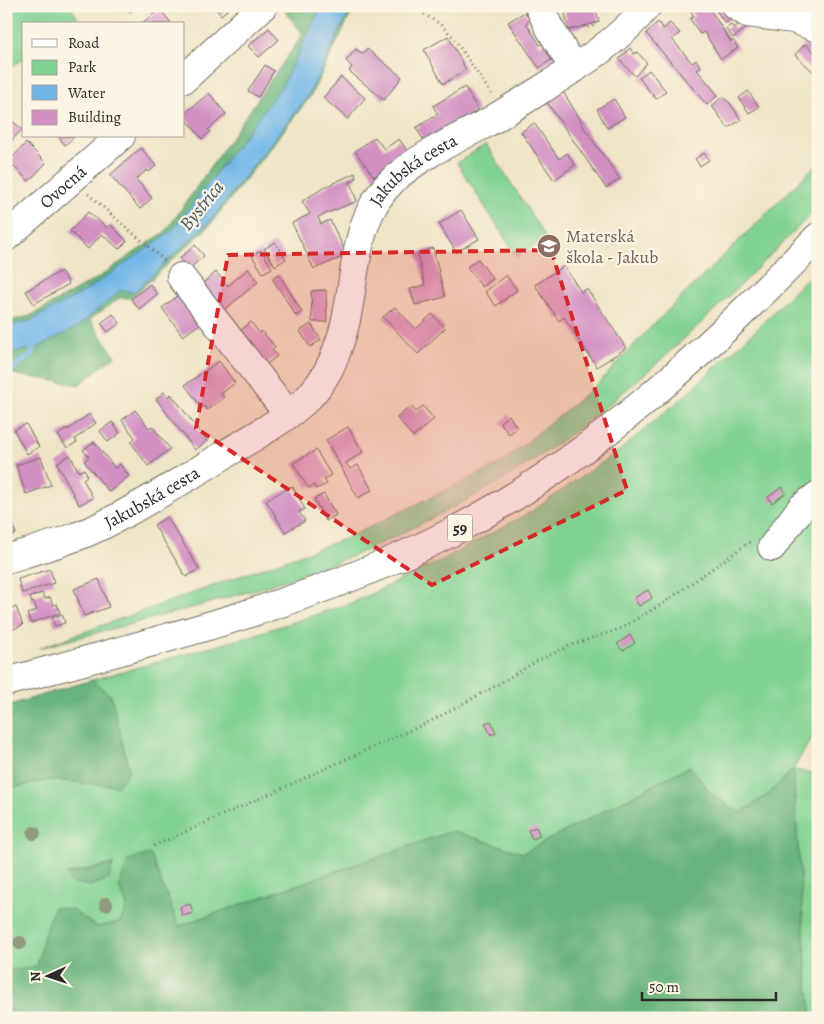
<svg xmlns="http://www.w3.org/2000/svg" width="824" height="1024" font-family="Alegreya,serif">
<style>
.green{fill:#81d292;stroke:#567e5e;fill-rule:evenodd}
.forest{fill:#68b47c;stroke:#4a7054}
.water{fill:#71b6e7;stroke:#4e7089}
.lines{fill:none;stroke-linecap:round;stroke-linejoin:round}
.stream{stroke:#71b6e7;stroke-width:5.5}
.building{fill:#d28fc2}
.minor-casing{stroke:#706c61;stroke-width:30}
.major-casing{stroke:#706c61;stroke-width:30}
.path{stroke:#706c61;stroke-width:3;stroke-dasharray:1 4;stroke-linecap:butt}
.minor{stroke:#fff;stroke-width:28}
.major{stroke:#fff;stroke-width:28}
.tree{fill:#929a82}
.marked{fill:#d62828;fill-opacity:0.2;stroke:#d62828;stroke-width:4;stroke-dasharray:10 6;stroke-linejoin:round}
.labels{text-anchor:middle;stroke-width:4.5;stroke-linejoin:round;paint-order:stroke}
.shield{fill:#fcf5e5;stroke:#6a6863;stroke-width:1}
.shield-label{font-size:16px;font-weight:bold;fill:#2b2b2b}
.street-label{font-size:18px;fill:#2b2b2b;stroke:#fcf5e5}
.education-label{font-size:18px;fill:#785e54;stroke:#fcf5e5;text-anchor:start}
.water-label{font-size:19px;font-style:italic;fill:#405563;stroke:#fcf5e5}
</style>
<rect width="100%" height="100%" fill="#fcf5e5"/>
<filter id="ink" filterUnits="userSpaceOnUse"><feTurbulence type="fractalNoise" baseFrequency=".02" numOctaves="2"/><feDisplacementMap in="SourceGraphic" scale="10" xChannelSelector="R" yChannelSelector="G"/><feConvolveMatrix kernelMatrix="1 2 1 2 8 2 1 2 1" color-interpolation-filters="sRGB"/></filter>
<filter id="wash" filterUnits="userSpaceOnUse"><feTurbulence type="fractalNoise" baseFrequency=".0096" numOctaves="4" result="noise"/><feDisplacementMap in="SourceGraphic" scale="20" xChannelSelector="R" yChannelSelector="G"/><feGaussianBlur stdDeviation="1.12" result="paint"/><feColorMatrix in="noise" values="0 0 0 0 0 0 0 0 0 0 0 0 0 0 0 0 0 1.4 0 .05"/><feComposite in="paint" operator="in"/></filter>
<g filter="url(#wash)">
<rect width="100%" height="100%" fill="#efe4c6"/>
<!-- green -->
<g class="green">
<polygon points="6,6 70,6 77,17 69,24 24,24 24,59 6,69"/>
<polygon points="486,144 546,238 517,257 457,163"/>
<path d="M 818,163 L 818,207 C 737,289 656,371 564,439 C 521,471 474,497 426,521 C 394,538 360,554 326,566 C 233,600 135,622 39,648 L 347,538 L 500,464 L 598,384 L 649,329 Z"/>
<path d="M 818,267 L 818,727 L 793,770 L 818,774 L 818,1018 L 812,1018 L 807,977 L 792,770 L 767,795 L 741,813 L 712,795 L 690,766 L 523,853 L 452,831 L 179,926 L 150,854 L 128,861 L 119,886 L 127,906 L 120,922 L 97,927 L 72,910 L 54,907 L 46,928 L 37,966 L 18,970 L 6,969 L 6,789 L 50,780 L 118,786 L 129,770 L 111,696 L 92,680 L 244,638 L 354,602 L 446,558 L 532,511 L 620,450 L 682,398 L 757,329 ZM 113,864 L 109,879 L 67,875 L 67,874 Z"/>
</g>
<!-- forest -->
<g class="forest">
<polygon points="281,6 355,6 310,97 209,226 131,298 119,298 90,320 115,356 79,385 6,373 6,322 30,316 96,279 166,231 303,34"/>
<polygon points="92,680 111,696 129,770 118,786 50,780 6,789 6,756 9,750 6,746 6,706"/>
<polygon points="690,766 712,795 741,813 767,795 793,770 807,977 812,1018 6,1018 6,969 18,970 37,966 46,928 54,907 72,910 97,927 120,922 127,906 119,886 128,860 150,854 179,926 452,831 523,853"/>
<polygon points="113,864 109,879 90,886 70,882 67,874"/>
</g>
<!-- water -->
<polygon class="water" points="322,6 352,6 308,96 208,223 134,292 121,290 77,327 37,348 6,353 6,326 30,321 87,290 172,231 282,86"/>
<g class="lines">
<!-- stream -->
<polyline class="stream" points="6,372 31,356 34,343"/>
</g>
<g id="blocks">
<!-- building -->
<g class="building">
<polygon points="125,6 138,6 130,12"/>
<polygon points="213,6 232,6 221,15"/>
<polygon points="563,6 595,6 599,22 569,30"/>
<polygon points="687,6 708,6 731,42 733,40 738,48 721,59 704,32 700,34 690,19 694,16"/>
<polygon points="713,6 727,6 734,16 725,23"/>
<polygon points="160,9 172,24 141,24"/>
<polygon points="525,12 530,20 526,23 540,45 547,41 557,56 539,68 508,22"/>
<polygon points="744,20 749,26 733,38 726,29 731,25 734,28"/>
<polygon points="658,22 663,29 670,23 680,33 672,39 692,63 696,60 701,67 697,70 718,95 707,105 646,33"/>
<polygon points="269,28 279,40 259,57 248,46"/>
<polygon points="448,36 466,70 443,84 424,50"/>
<polygon points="805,44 818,56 818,76 795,55"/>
<polygon points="630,48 634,54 637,52 647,63 635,76 619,59"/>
<polygon points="356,49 363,54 367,49 402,77 384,100 349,71 352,67 346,61"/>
<polygon points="265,65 274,71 258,97 248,91"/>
<polygon points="649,70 666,91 656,99 639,78"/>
<polygon points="341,77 365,98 348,119 323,98"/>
<polygon points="465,87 478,110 425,142 416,128 438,114 433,106"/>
<polygon points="562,90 583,124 582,125 620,179 606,188 546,101"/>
<polygon points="748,91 759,107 749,113 739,98"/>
<polygon points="209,93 226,114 208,130 210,132 202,139 184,116 184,114"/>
<polygon points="722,97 730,103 741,120 728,128 712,106"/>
<polygon points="614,99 625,117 607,128 597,109"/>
<polygon points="11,120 22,129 9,144 6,142 6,125"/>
<polygon points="534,123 559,159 567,153 575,165 554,180 521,132"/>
<polygon points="58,136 75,136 65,145"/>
<polygon points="375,137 384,149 399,139 409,153 374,177 355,151"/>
<polygon points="26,143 46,163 29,181 10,163 13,157"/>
<polygon points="141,148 156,166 149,172 147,170 136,179 152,198 140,209 110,175"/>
<polygon points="704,153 709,160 700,166 695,159"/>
<polygon points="355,173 356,179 350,182 357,201 318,217 321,224 330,220 347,255 314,269 292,223 310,214 302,201 327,186"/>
<polygon points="461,210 479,239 456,252 439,224"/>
<polygon points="88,212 108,228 111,225 127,241 119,249 102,234 88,249 70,231"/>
<polygon points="275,242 286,259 275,266 264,249"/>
<polygon points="195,245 204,256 189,269 180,258"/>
<polygon points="433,248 445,297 415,305 410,289 425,285 417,253"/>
<polygon points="261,250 272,268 263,273 252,256"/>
<polygon points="478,259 493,279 482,287 467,267"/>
<polygon points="564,266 581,292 587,289 626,348 597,367 564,317 559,321 535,285"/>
<polygon points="248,269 258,282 223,311 201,285 216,272 228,286"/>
<polygon points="61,271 69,284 34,304 26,291"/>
<polygon points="279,274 302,312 296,316 272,278"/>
<polygon points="506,275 517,290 496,306 485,292"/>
<polygon points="150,284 157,294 139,309 131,299"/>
<polygon points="326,290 327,322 312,322 311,291"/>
<polygon points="180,294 201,323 183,336 162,308"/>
<polygon points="395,307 416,329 432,314 445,328 418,354 383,317"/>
<polygon points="113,314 120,323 108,332 101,323"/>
<polygon points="251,322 259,333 262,331 275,347 272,349 277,356 267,364 240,331"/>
<polygon points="311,324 321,340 310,347 300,331"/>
<polygon points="219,361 235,383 221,394 224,398 207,410 204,406 202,408 185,385"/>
<polygon points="164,392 168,397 171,394 207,441 195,450 156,399"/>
<polygon points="411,406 416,412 423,406 434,419 413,437 397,418"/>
<polygon points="135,410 149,428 152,426 170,449 148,466 131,442 135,438 122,420"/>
<polygon points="89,414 96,423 75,439 77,442 67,448 58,435 68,428 68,430"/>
<polygon points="509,415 517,428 509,434 500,422"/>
<polygon points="112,422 120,433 108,442 100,431"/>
<polygon points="26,424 39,447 27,454 14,430"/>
<polygon points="348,427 363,452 346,463 350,469 358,465 372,490 358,498 326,440"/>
<polygon points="94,442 115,468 120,464 129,476 109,492 84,461 89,457 83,450"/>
<polygon points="316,450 331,475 324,479 327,484 316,489 314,485 308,488 293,463"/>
<polygon points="70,455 79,472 84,469 86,472 87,476 83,479 93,498 79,505 57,463"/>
<polygon points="41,457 51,485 26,494 16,465"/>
<polygon points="292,486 305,509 299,512 305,521 285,532 266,500"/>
<polygon points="782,487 786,493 772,503 768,497"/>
<polygon points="324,494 336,515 326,521 314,499"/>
<polygon points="8,509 16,534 6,537 6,510"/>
<polygon points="167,517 199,569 186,577 154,525"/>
<polygon points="50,569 54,583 22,593 18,579"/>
<polygon points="99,579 109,607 84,616 74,589"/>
<polygon points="648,590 652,598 639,606 634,598"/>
<polygon points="42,593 45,599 50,597 53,605 57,604 60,613 31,623 27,614 37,610 34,602 32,603 30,597"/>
<polygon points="6,600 10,609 16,607 23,625 6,632"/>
<polygon points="62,614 65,623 55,626 52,618"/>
<polygon points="630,635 635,643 623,651 617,644"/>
<polygon points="491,721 496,733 491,735 485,723"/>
<polygon points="536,827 540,836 532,839 528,830"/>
<polygon points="190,904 193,913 182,916 180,907"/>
</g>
</g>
</g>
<g filter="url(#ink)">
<use href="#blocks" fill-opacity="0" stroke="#706c61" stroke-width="1"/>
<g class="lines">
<!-- minor casing -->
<g class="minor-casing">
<g id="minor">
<polyline points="539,6 548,25 574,69"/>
<polyline points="736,6 747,13 793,19 818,28"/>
<polyline points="184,79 263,6"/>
<path id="s1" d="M 6,237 L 121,136"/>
<polyline points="181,277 288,414"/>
<polyline points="772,547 801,508 818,495"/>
<path id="s2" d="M 6,559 C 39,549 73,540 103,525 C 145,504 184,479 224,455 C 251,438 286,420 309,397 C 322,383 332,366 338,347 C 359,293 347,223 393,180 C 419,156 454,140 485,124 C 504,113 523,101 542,89 C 580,65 619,41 647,6"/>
</g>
</g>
<!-- major casing -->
<g class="major-casing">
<path id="major" d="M 6,682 C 156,641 311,604 450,533 C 592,460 708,350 818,237"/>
</g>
<!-- path -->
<g class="path">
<polyline points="424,14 440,24 453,37 492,95"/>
<polyline points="584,26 585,28 594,26"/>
<polyline points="88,194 166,262"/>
<polyline points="154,846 431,721 490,689 537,661 571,645 620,629 665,602 751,541"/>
</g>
<!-- minor -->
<use href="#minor" class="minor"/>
<!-- major -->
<use href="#major" class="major"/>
</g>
<!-- trees -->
<g class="tree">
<circle cx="34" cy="833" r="7"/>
<circle cx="106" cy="904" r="7"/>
<circle cx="20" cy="943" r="7"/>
</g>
</g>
<!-- marked area -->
<path class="marked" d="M 551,250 L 627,490 L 432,585 L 196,428 L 228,255 Z"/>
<!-- icons -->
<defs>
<g id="school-disc" transform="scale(1.25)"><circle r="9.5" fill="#8d6e63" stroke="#fcf5e5"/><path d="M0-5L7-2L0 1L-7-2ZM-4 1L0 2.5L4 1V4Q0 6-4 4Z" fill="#fff"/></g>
</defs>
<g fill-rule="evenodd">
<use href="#school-disc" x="549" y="246"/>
</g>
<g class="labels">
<!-- shield labels -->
<rect class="shield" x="447.5" y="514.5" width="25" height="27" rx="4"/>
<g class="shield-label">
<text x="460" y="534">59</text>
</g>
<!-- street labels -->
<g class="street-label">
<text dy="6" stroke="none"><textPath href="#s2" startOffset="605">Jakubská cesta</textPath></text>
<text dy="6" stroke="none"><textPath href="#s1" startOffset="76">Ovocná</textPath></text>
<text dy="6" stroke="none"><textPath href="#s2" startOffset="159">Jakubská cesta</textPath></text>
</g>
<!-- education labels -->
<g class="education-label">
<text x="566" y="242">Materská<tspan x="566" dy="21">škola - Jakub</tspan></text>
</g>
<!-- water labels -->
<g class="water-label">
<text transform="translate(201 205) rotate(-51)" y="7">Bystrica</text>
</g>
</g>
<!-- margin -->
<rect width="824" height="1024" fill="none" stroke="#fcf5e5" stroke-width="25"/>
<!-- legend -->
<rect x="22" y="22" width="162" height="115" fill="#fcf5e5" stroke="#a8a49b"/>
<rect x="32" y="39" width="25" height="8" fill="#ffffff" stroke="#a8a49b"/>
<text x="68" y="48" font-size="15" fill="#2b2b2b">Road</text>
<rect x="32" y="60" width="25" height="15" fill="#81d292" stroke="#a8a49b"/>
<text x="68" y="72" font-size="15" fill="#2b2b2b">Park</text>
<rect x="32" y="85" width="25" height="15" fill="#71b6e7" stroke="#a8a49b"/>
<text x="68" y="98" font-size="15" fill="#2b2b2b">Water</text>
<rect x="32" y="110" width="25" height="15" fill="#d28fc2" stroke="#a8a49b"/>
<text x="68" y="122" font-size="15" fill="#2b2b2b">Building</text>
<!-- north arrow -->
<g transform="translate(48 976) rotate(267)" stroke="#fcf5e5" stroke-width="4" paint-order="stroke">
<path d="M0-4L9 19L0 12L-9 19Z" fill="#2b2b2b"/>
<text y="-8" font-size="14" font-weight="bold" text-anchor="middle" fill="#2b2b2b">N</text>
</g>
<!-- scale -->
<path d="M642 992v8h134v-8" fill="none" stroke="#2b2b2b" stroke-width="2.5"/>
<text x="649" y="992" font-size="15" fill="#2b2b2b" stroke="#fcf5e5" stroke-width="4" paint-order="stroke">50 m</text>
</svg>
